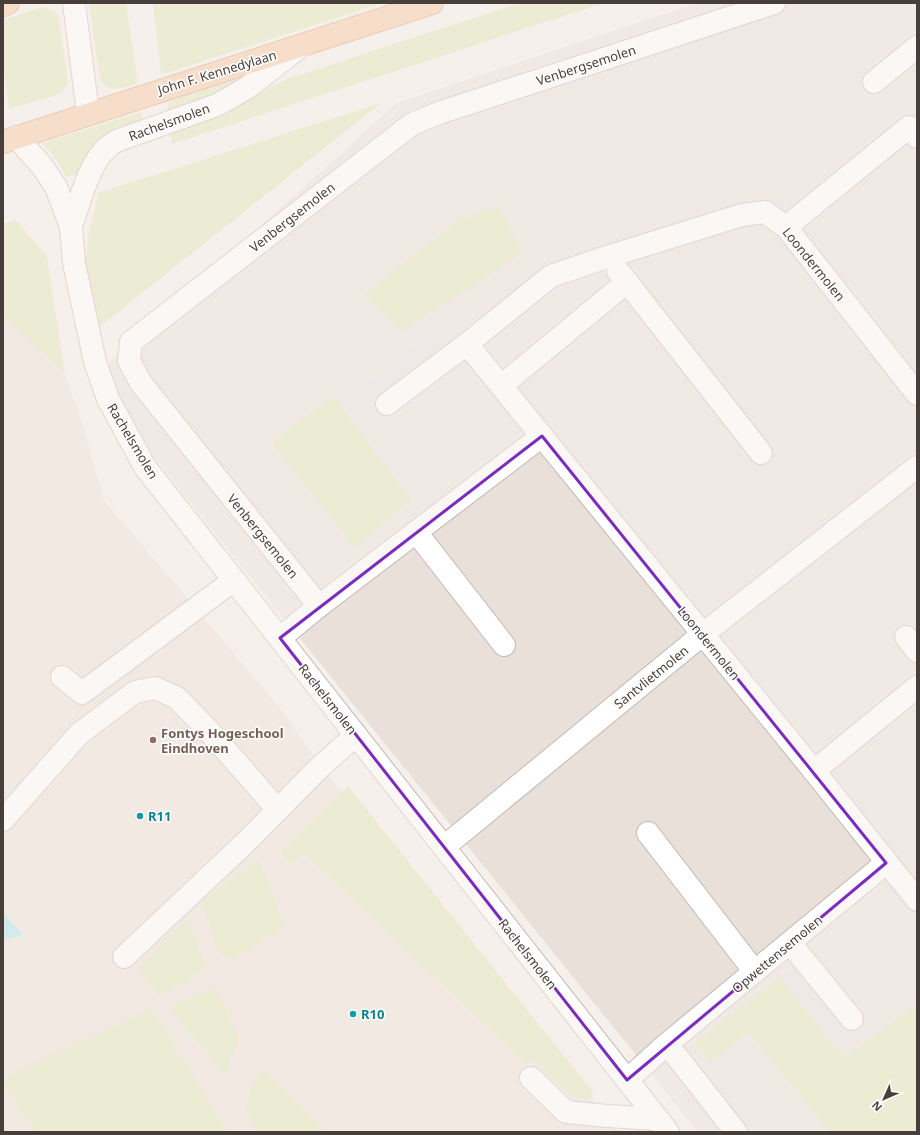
<svg xmlns="http://www.w3.org/2000/svg" width="920" height="1135" font-family="'Noto Sans',sans-serif">
<style>
.residential{fill:#e9e0da}
.education{fill:#ede1d7}
.green{fill:#dfe7b7}
.parking{fill:#e4e1e0}
.water{fill:#ace5ee}
.lines{fill:none;stroke-linecap:round;stroke-linejoin:round}
.minor-casing{stroke:#c3b8b2;stroke-width:24}
.major-casing{stroke:#df9e70;stroke-width:24}
.minor{stroke:#fff;stroke-width:22}
.major{stroke:#f9c7a1;stroke-width:22}
.marked{fill:none;stroke:#7b2cbf;stroke-width:3;stroke-linejoin:round}
.education-dot{fill:#8d6e63;stroke:#fff;stroke-width:1.5}
.culture-dot{fill:#0f9aa8;stroke:#fff;stroke-width:1.5}
.labels{text-anchor:middle;stroke-width:3;stroke-linejoin:round;paint-order:stroke}
.street-label{font-size:13px;fill:#493f3a;stroke:#fff}
.education-label{font-size:13px;font-weight:bold;fill:#785e54;stroke:#fff;text-anchor:start}
.culture-label{font-size:13px;font-weight:bold;fill:#0d838f;stroke:#fff;text-anchor:start}
</style>
<rect width="100%" height="100%" fill="#f5f0ec"/>
<!-- residential -->
<polygon class="residential" points="698,3 917,3 917,1132 698,1132 91,379 397,103"/>
<!-- education -->
<polygon class="education" points="3,316 65,375 81,419 104,500 284,713 321,767 620,1132 3,1132"/>
<!-- green -->
<g class="green">
<path d="M 89,3 L 126,3 L 138,83 C 124,87 111,95 100,80 Z"/>
<polygon points="153,3 382,3 161,75"/>
<polygon points="520,3 604,3 172,144 170,131 220,112 287,79"/>
<path d="M 43,7 C 51,9 55,11 59,17 L 68,82 L 62,92 L 56,95 L 9,109 L 3,68 L 3,20 Z"/>
<polygon points="246,76 248,80 169,114 167,102"/>
<polygon points="381,103 98,328 85,265 89,229 94,214 98,193"/>
<path d="M 141,112 L 143,124 L 94,146 L 86,157 L 80,173 L 66,177 C 60,164 52,154 42,143 Z"/>
<polygon points="498,206 522,254 401,331 364,294 458,221"/>
<polygon points="16,220 47,256 65,375 3,316 3,224"/>
<polygon points="333,396 411,500 354,547 272,443"/>
<polygon points="348,786 594,1093 586,1099 571,1096 532,1058 526,1064 304,853 290,866 280,852"/>
<polygon points="259,858 285,927 230,960 218,952 202,902"/>
<polygon points="187,919 207,969 159,996 138,968"/>
<polygon points="779,978 845,1058 917,1004 917,1132 830,1132 749,1032 709,1062 695,1043"/>
<polygon points="215,987 240,1039 224,1075 170,1008"/>
<polygon points="150,1009 166,1032 228,1132 35,1132 3,1084 3,1078"/>
<polygon points="267,1072 325,1132 257,1132 245,1109 253,1081"/>
</g>
<!-- parking -->
<g class="parking">
<polygon points="433,332 443,345 376,398 366,385"/>
<polygon points="801,962 858,1033 839,1049 782,978"/>
</g>
<!-- water -->
<polygon class="water" points="3,913 24,935 3,940"/>
<g class="lines">
<!-- minor casing -->
<g class="minor-casing">
<g id="minor">
<polyline points="74,3 88,113"/>
<polyline points="874,82 917,47"/>
<polyline points="16,137 42,166 56,187 71,227 74,263 95,362 108,399 145,467 668,1132"/>
<path d="M 71,227 C 79,204 89,162 108,147 C 111,144 115,142 119,140 L 217,105 L 247,88 L 301,46"/>
<polyline points="786,227 909,127 917,137"/>
<polyline points="627,282 761,453"/>
<polyline points="467,344 814,771 917,900"/>
<polyline points="501,386 627,282 618,271"/>
<polyline points="387,404 467,344 551,276 607,257 742,215 765,212 786,227 917,394"/>
<polyline points="416,532 504,645"/>
<polyline points="319,606 141,383 129,361 131,342 412,124 439,113 774,3"/>
<polyline points="906,637 917,651"/>
<polyline points="280,638 319,606 542,436"/>
<polyline points="62,677 82,693 234,580"/>
<polyline points="814,771 917,687"/>
<polyline points="3,820 79,734 135,692 155,688 177,698 209,731 278,810"/>
<polyline points="648,833 755,972"/>
<polyline points="444,847 703,634 917,467"/>
<polyline points="790,943 852,1019"/>
<polyline points="124,957 247,841 320,767 356,735"/>
<polyline points="667,1044 736,1132"/>
<polyline points="531,1078 566,1112 607,1116 657,1119"/>
<polyline points="627,1080 667,1044 886,863"/>
</g>
</g>
<!-- major casing -->
<g class="major-casing">
<g id="major">
<polyline points="3,5 8,3"/>
<polyline points="3,142 432,3"/>
</g>
</g>
<!-- minor -->
<use href="#minor" class="minor"/>
<!-- major -->
<use href="#major" class="major"/>
</g>
<!-- marked area -->
<path d="M0 0H920V1135H0ZM 542,436 L 886,863 L 627,1080 L 280,638 Z" fill="#f5f0ec" fill-opacity=".55" fill-rule="evenodd"/>
<path class="marked" d="M 542,436 L 886,863 L 627,1080 L 280,638 Z"/>
<!-- markers -->
<circle class="education-dot" cx="153" cy="740" r="4"/>
<g class="culture-dot">
<circle cx="140" cy="816" r="4"/>
<circle cx="353" cy="1014" r="4"/>
</g>
<g class="labels">
<!-- street labels -->
<g class="street-label">
<text transform="translate(586 65) rotate(-18)" y="5">Venbergsemolen</text>
<text transform="translate(217 72) rotate(-17)" y="5">John F. Kennedylaan</text>
<text transform="translate(169 122) rotate(-20)" y="5">Rachelsmolen</text>
<text transform="translate(292 217) rotate(-38)" y="5">Venbergsemolen</text>
<text transform="translate(814 264) rotate(51)" y="5">Loondermolen</text>
<text transform="translate(133 441) rotate(59)" y="5">Rachelsmolen</text>
<text transform="translate(263 536) rotate(51)" y="5">Venbergsemolen</text>
<text transform="translate(709 643) rotate(51)" y="5">Loondermolen</text>
<text transform="translate(651 677) rotate(-39)" y="5">Santvlietmolen</text>
<text transform="translate(328 699) rotate(52)" y="5">Rachelsmolen</text>
<text transform="translate(528 954) rotate(52)" y="5">Rachelsmolen</text>
<text transform="translate(777 954) rotate(-40)" y="5">Opwettensemolen</text>
</g>
<!-- education labels -->
<g class="education-label">
<text x="161" y="738">Fontys Hogeschool<tspan x="161" dy="15">Eindhoven</tspan></text>
</g>
<!-- culture labels -->
<g class="culture-label">
<text x="148" y="821">R11</text>
<text x="361" y="1019">R10</text>
</g>
</g>
<!-- border -->
<rect width="920" height="1135" fill="none" stroke="#493f3a" stroke-width="8"/>
<!-- north arrow -->
<g transform="translate(884 1099) rotate(225)" stroke="#ffffff" stroke-width="3" paint-order="stroke">
<path d="M0-3L7 15L0 10L-7 15Z" fill="#493f3a"/>
<text y="-6" font-size="11" font-weight="bold" text-anchor="middle" fill="#493f3a">N</text>
</g>
</svg>
